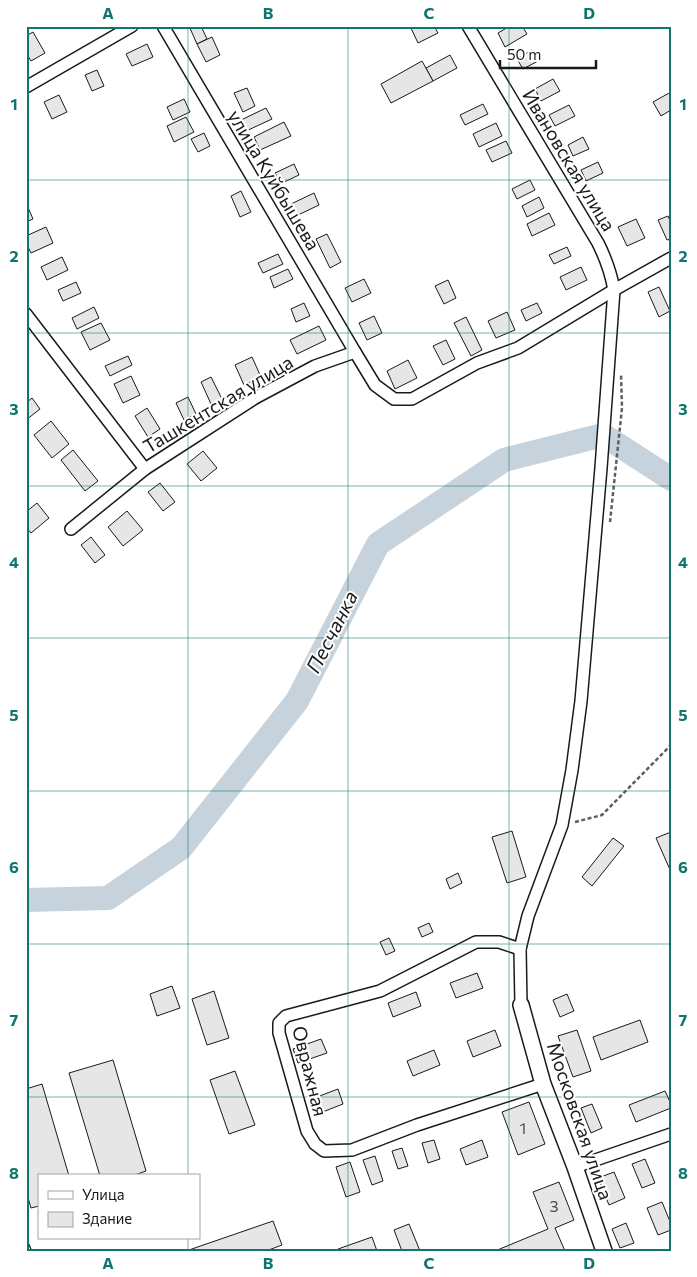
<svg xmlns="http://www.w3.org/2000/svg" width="697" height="1277" font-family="Commissioner,sans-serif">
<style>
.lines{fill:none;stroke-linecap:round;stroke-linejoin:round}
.river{stroke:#c6d2dc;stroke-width:24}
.building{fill:#e6e6e6;stroke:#1a1a1a}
.service-casing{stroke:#1a1a1a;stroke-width:8}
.minor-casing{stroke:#1a1a1a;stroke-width:14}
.tertiary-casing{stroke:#1a1a1a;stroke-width:18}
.path{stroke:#5f5f5f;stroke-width:2.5;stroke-dasharray:4 2.5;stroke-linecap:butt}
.service{stroke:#fff;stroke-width:5.5}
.minor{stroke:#fff;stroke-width:11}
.tertiary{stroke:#fff;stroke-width:15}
.grid{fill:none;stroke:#0f766e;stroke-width:1;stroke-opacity:0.55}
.labels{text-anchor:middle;stroke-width:4;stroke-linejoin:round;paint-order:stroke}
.number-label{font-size:16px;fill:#4d4d4d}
.street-label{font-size:19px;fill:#1a1a1a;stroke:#fff}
.water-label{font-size:20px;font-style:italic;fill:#1a1a1a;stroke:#fff}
.neatline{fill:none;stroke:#0f766e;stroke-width:2}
.grid-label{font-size:16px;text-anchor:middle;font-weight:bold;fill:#0f766e}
</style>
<rect width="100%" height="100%" fill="#fff"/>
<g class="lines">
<!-- river -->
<polyline class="river" points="26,900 108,898 181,848 297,701 378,544 504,460 603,435 671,479"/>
</g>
<!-- building -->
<g class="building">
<polygon points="189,26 201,26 207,39 197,44"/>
<polygon points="410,26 434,26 438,33 418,43"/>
<polygon points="510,26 522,26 527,34 505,47 498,33"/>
<polygon points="33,32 45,53 31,61 26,53 26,36"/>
<polygon points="212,37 220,55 206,62 197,44"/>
<polygon points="147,44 153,57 132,66 126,54"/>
<polygon points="532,50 538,61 523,69 517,59"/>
<polygon points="450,55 457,68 433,81 426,68"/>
<polygon points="422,61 433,81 391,103 381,84"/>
<polygon points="97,70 104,86 92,91 85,75"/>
<polygon points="553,79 560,91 541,101 535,89"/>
<polygon points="247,88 255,106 243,112 234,93"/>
<polygon points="671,92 671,110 661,116 653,102"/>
<polygon points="59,95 67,112 52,119 44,102"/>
<polygon points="184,99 190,112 173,120 167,107"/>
<polygon points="483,104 488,114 465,125 460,115"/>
<polygon points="569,105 575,116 555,126 549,115"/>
<polygon points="266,108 272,119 244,132 239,121"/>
<polygon points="186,117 194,132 174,142 167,126"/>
<polygon points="284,122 291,136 260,150 254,137"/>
<polygon points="496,123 502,136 479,147 473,134"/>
<polygon points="204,133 210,146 198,152 191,139"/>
<polygon points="583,137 589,149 573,156 568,145"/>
<polygon points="506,141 512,153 492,162 486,150"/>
<polygon points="598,162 603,173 586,181 581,170"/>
<polygon points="294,164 299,175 280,184 275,173"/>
<polygon points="530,180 535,190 517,199 512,189"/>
<polygon points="241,191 251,212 240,217 231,196"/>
<polygon points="314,193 319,205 296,216 291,204"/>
<polygon points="539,197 544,208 527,217 522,206"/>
<polygon points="26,203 33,219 26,222"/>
<polygon points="549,213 555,225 532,236 527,224"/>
<polygon points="668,216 671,223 671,239 667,240 658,220"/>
<polygon points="636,219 645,238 627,246 618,227"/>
<polygon points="46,227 53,243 31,253 26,243 26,236"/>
<polygon points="327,234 341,262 330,268 316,239"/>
<polygon points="567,247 571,256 554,264 549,255"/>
<polygon points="278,254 283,264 263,273 258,263"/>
<polygon points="62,257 68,270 47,280 41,267"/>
<polygon points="581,267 587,280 566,290 560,277"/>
<polygon points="288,269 293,279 274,288 270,277"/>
<polygon points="364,279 371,293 352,302 345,288"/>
<polygon points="448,280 456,298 444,304 435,286"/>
<polygon points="76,282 81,293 63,301 58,290"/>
<polygon points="659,287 670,311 659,317 648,292"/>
<polygon points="304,303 310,316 296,322 291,309"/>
<polygon points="537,303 542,313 526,321 521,310"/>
<polygon points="94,307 99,318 77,329 72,318"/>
<polygon points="507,312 515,330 496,338 488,321"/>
<polygon points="374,316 382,333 367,340 359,323"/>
<polygon points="466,317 482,350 471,356 454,323"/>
<polygon points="101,323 110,340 90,350 81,332"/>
<polygon points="319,326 326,340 297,354 290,340"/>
<polygon points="446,340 455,359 443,365 433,346"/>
<polygon points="128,356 132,365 110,376 105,366"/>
<polygon points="252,357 261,377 244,385 235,365"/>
<polygon points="408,360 417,378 395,389 387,371"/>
<polygon points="131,376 140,395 123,403 114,384"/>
<polygon points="211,377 222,399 211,404 201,382"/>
<polygon points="188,397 196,414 184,420 176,403"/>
<polygon points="32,398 40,409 26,420 26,403"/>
<polygon points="147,408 160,429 148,437 135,416"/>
<polygon points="51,421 69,444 52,458 34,435"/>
<polygon points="73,450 98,481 85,491 61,460"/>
<polygon points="203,451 217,468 201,481 187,464"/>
<polygon points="160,483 175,502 163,511 148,492"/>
<polygon points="37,503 49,518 31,533 26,527 26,512"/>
<polygon points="127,511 143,530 123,546 108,527"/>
<polygon points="91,537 105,555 95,563 81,545"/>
<polygon points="512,831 526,877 507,883 492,837"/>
<polygon points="671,832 671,872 656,838"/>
<polygon points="613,838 624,846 592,886 582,877"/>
<polygon points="458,873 462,883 450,889 446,879"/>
<polygon points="429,923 433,932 422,937 418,928"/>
<polygon points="389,938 395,951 386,955 380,942"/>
<polygon points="477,973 483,988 456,998 450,983"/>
<polygon points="172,986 180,1008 157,1016 150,994"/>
<polygon points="214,991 229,1038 207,1045 192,999"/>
<polygon points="416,992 421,1006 393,1017 388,1003"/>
<polygon points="567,994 574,1011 560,1017 553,1000"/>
<polygon points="640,1020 648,1042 601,1060 593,1037"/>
<polygon points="495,1030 501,1046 473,1057 467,1041"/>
<polygon points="577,1030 591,1071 573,1077 558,1036"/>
<polygon points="321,1039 327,1053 298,1063 293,1049"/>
<polygon points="434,1050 440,1065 413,1076 407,1061"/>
<polygon points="113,1060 146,1171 132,1176 100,1176 69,1073"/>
<polygon points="235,1071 255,1125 229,1134 210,1080"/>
<polygon points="42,1084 69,1176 39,1176 39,1206 31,1208 26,1191 26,1089"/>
<polygon points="338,1089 343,1104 315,1115 309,1100"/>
<polygon points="665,1091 671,1104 671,1108 636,1122 629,1105"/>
<polygon points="529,1102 545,1144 518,1155 502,1112"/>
<polygon points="592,1104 602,1128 591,1133 581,1108"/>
<polygon points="434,1140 440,1159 428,1163 422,1143"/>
<polygon points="482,1140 488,1157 466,1165 460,1149"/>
<polygon points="402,1148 408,1166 398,1169 392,1151"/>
<polygon points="375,1156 383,1181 372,1185 363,1160"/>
<polygon points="645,1159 655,1183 642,1188 632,1164"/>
<polygon points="350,1162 360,1192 346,1197 336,1167"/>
<polygon points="614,1172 625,1198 609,1205 598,1178"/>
<polygon points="559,1182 574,1220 555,1228 565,1251 495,1251 548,1229 533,1192"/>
<polygon points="662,1202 671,1224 671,1230 658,1235 647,1208"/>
<polygon points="273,1221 282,1245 266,1251 186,1251"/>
<polygon points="626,1223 634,1243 620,1248 612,1229"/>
<polygon points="409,1224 420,1251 402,1251 394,1230"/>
<polygon points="372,1237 377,1251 338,1251 338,1249"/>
</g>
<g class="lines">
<!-- service casing -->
<g class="service-casing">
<polyline id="service" points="26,1246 28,1251"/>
</g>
<!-- minor casing -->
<g class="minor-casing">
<g id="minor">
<polyline points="163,26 355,352"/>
<path d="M 468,26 L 598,243 C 606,259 611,273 614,290 L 601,468 L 581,701 L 572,770 L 562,825 L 528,916 L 520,949 L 521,1005"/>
<polyline points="26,87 132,26"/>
<polyline points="26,314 145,469"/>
<polyline points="71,529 145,469 255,398 315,366 355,352 375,385 394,399 412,399 477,363 518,348 614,290 671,258"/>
<polyline points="520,949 499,942 476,942 380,991 286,1016 279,1023 279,1033 307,1131 315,1144 324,1151 352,1150 417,1125 543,1084"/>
<polyline points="575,1167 671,1134"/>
</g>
</g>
<!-- tertiary casing -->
<g class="tertiary-casing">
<polyline id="tertiary" points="521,1005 543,1084 575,1167 604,1251"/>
</g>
<!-- path -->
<g class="path">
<polyline points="610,522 622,408 621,374"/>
<polyline points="575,822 602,815 671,745"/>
</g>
<!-- service -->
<use href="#service" class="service"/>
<!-- minor -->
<use href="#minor" class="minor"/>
<!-- tertiary -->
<use href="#tertiary" class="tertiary"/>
</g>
<!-- grid -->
<path class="grid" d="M 188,26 L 188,1176M 348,26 L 348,1251M 509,26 L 509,1251M 26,180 L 671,180M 26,333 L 671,333M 26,486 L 671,486M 26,638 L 671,638M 26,791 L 671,791M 26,944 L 671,944M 26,1097 L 671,1097M 188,1238 L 188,1251"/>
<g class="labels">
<!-- number labels -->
<g class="number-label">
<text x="523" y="1134">1</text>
<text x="554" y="1212">3</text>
</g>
<!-- street labels -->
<g class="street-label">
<text transform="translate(569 160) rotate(59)" y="7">Ивановская улица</text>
<text transform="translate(274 180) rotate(59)" y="7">улица Куйбышева</text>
<text transform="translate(218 404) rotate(-31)" y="7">Ташкентская улица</text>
<text transform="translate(310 1071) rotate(76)" y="7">Овражная</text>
<text transform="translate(580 1121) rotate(71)" y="7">Московская улица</text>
</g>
<!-- water labels -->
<g class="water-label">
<text transform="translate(332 632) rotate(-63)" y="7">Песчанка</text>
</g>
</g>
<!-- border -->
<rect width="697" height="1277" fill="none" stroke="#ffffff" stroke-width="55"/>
<!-- legend -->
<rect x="38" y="1174" width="162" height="65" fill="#ffffff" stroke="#a3a3a3"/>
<rect x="48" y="1191" width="25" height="8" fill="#ffffff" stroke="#a3a3a3"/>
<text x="82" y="1200" font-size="15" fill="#1a1a1a">Улица</text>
<rect x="48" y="1212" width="25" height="15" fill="#e6e6e6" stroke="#a3a3a3"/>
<text x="82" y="1224" font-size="15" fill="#1a1a1a">Здание</text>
<!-- scale -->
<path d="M500 60v8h96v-8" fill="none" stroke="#1a1a1a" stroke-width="2.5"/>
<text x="507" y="60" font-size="15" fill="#1a1a1a" stroke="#ffffff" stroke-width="4" paint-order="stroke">50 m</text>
<rect x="28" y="28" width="642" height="1222" class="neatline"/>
<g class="grid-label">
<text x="108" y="19">A</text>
<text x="268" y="19">B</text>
<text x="429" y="19">C</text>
<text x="589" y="19">D</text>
<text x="14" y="110">1</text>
<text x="683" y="110">1</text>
<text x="14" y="262">2</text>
<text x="683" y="262">2</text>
<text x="14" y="415">3</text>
<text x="683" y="415">3</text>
<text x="14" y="568">4</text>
<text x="683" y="568">4</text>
<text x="14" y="721">5</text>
<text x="683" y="721">5</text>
<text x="14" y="873">6</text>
<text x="683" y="873">6</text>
<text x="14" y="1026">7</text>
<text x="683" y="1026">7</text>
<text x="14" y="1179">8</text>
<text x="683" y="1179">8</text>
<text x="108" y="1269">A</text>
<text x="268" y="1269">B</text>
<text x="429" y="1269">C</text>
<text x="589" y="1269">D</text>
</g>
</svg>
